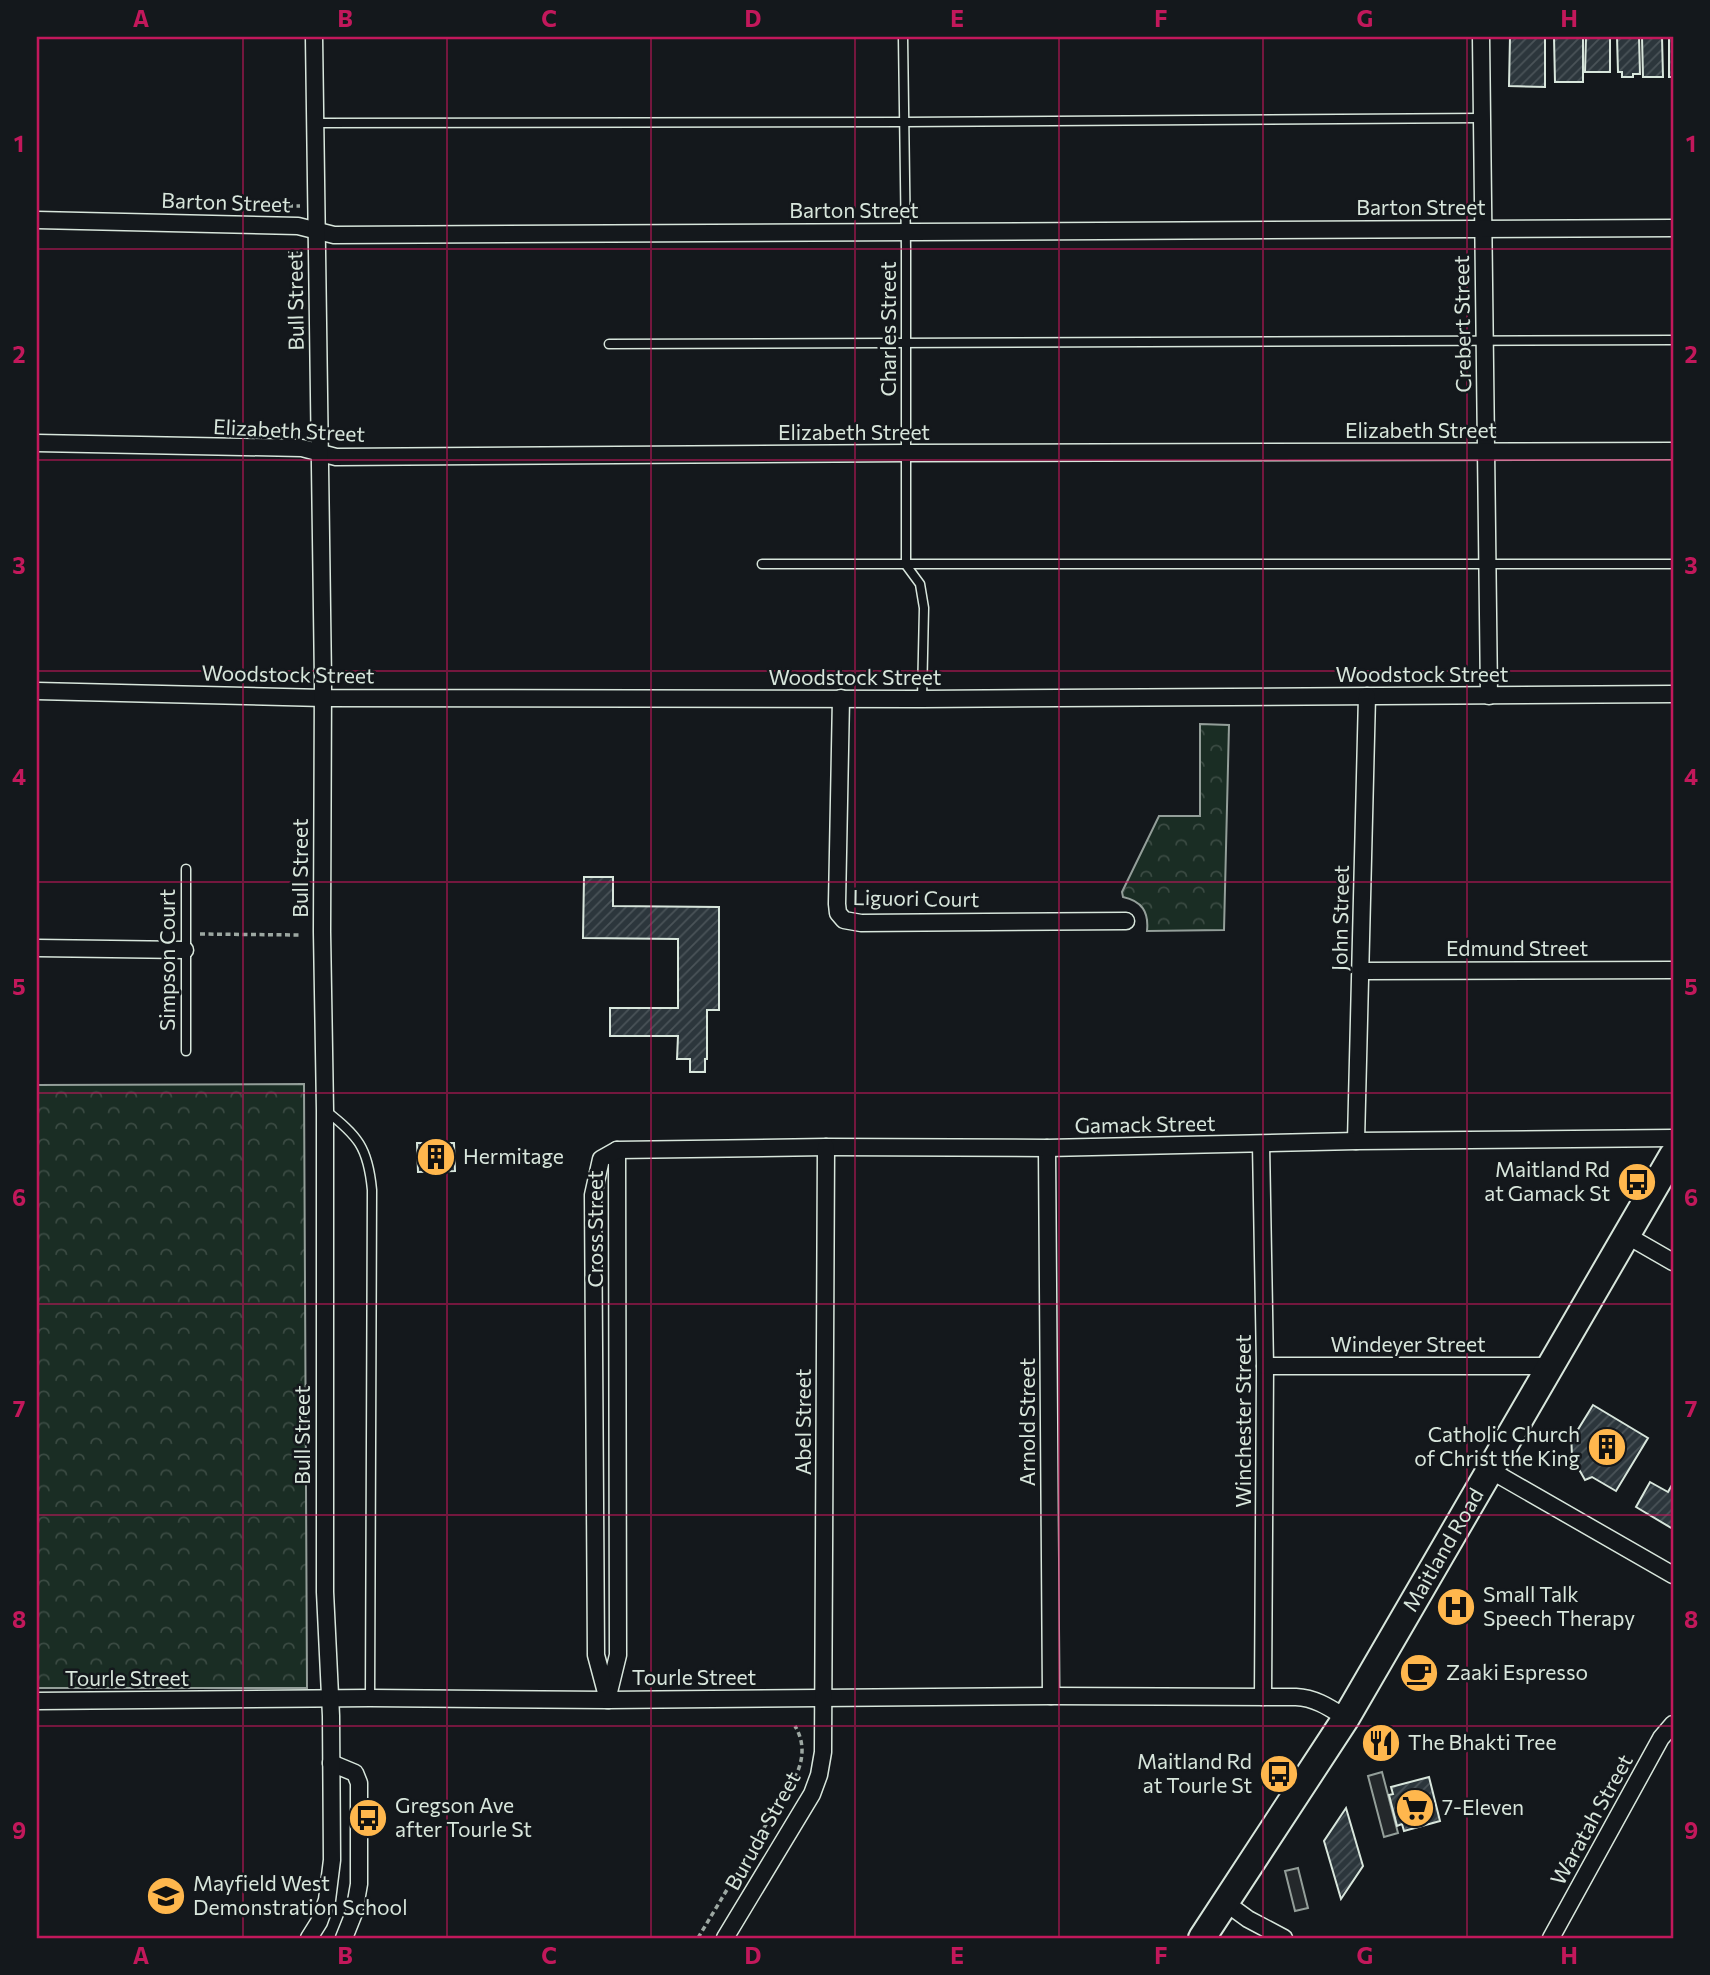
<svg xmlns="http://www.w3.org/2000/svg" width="1710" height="1975" font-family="Commissioner,sans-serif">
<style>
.park{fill:url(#park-crowns);stroke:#939e99;stroke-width:2}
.parking{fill:#24282b;stroke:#939e99;stroke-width:2}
.building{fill:url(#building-hatch);stroke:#d8e6dc;stroke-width:2}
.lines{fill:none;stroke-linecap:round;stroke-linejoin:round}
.lane-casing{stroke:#d8e6dc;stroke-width:11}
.street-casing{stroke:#d8e6dc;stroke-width:19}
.primary-casing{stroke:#d8e6dc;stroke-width:30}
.path{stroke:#9da8a2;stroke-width:3.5;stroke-dasharray:5 3.5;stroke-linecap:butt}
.lane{stroke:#14181c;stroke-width:8}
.street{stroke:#14181c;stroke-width:16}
.primary{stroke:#14181c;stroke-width:26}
.grid{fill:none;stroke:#c2185b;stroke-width:2;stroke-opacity:0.55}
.labels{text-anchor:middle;stroke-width:5;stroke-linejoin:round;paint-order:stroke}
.street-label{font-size:21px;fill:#d8e6dc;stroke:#14181c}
.poi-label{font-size:21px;fill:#d8e6dc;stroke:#14181c;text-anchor:start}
.neatline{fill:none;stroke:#c2185b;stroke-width:2.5}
.grid-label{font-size:23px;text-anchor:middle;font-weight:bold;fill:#c2185b}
</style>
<defs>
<pattern id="park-crowns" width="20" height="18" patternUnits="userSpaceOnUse" patternTransform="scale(1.75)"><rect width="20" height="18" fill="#1a2d24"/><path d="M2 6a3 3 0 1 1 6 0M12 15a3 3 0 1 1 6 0" fill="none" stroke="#3b4b43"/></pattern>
<pattern id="building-hatch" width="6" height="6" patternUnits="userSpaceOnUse" patternTransform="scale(1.75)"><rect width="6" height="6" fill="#2c363c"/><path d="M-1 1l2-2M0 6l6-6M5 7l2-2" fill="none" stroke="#4a5358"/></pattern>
</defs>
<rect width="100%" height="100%" fill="#14181c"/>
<!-- park -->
<g class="park">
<path d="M 1200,724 L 1229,725 L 1224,930 L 1147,931 C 1149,912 1142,901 1123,897 L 1122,892 L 1159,816 L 1200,816 Z"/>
<polygon points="304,1084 307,1688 37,1688 37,1085"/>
</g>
<!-- parking -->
<g class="parking">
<polygon points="1382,1772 1398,1833 1384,1837 1368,1776"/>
<polygon points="1298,1868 1308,1908 1295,1911 1285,1871"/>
</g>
<!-- building -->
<g class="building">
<polygon points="1510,37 1545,37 1545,87 1509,86"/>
<polygon points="1554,37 1583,37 1583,82 1555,82"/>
<polygon points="1586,37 1610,37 1610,72 1585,72"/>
<polygon points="1617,37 1639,37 1640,74 1633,74 1633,77 1622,77 1622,72 1618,72"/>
<polygon points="1642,37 1662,37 1663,77 1643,77"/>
<rect x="1669" y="37" width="4" height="40"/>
<polygon points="584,877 613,877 613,906 719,907 719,1010 707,1010 707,1059 705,1059 705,1072 690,1072 690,1059 677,1059 678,1036 610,1036 610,1008 678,1008 678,939 583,938"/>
<polygon points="417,1143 454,1143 455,1171 418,1172"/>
<polygon points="1593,1405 1648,1438 1616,1491 1592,1477 1585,1480 1572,1457 1571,1432 1577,1431"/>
<polygon points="1650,1482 1668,1492 1673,1483 1673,1529 1636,1507"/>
<polygon points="1429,1777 1440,1821 1404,1831 1402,1824 1397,1826 1389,1795 1393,1794 1391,1787"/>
<polygon points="1346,1808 1363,1866 1341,1899 1324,1841"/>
</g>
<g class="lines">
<!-- lane casing -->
<g class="lane-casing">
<g id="lane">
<polyline points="903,37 906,250 906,565 920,584 924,608 922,699"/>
<polyline points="315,123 904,122 1481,118"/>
<polyline points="609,344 1673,340"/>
<polyline points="762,564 1673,564"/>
<polyline points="186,869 186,1051"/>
<path d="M 325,1110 C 358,1136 368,1147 372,1190 L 370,1698"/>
</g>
</g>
<!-- street casing -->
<g class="street-casing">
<g id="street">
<polyline points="1481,37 1489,696"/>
<polyline points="37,220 298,226 334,235 1673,228"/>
<polyline points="37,443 302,448 336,457 907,453 1673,451"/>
<polyline points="37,691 323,698 922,699 1673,694"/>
<polyline points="841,698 837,904 838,913 844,920 861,923 1126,921"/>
<polyline points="37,948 185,950"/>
<polyline points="1361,971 1673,970"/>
<polyline points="1356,1141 1367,696"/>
<polyline points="1261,1144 1265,1366 1263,1697"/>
<polyline points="1047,1148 1051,1696"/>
<polyline points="1626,1235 1673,1262"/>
<polyline points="1265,1366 1551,1366"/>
<polyline points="1490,1470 1673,1575"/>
<polyline points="608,1696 618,1655 617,1150"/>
<polyline points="608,1700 596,1655 593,1195 601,1159 617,1150 826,1147 1047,1148 1356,1141 1673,1138"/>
<path d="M 37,1701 L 370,1698 L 608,1700 L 1051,1696 L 1296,1697 C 1316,1698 1330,1708 1346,1718"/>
<polyline points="331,1763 355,1773 359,1783 359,1884 354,1913 344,1938"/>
<polyline points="1226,1903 1248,1919 1284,1938"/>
<polyline points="309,1938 319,1922 327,1900 332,1860 331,1716 325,1592 325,1110 322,932 323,681 314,37"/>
<polyline points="725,1938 812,1794 819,1775 823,1752 826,1147"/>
<polyline points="1551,1938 1661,1738 1673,1724"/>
</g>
</g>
<!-- primary casing -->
<g class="primary-casing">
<g id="primary">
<path id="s1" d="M 1202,1938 L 1346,1718 L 1673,1155"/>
</g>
</g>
<!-- path -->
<g class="path">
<polyline points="288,206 300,206"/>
<polyline points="288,253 300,253"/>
<polyline points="200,934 300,935"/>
<path d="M 698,1938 L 797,1773 C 804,1757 804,1741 795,1726"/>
</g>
<!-- lane -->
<use href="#lane" class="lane"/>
<!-- street -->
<use href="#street" class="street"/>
<!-- primary -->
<use href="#primary" class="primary"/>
</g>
<!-- grid -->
<path class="grid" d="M 243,37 L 243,1938M 447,37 L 447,1938M 651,37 L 651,1938M 855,37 L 855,1938M 1059,37 L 1059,1938M 1263,37 L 1263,1938M 1467,37 L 1467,1938M 37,249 L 1673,249M 37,460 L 1673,460M 37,671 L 1673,671M 37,882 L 1673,882M 37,1093 L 1673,1093M 37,1304 L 1673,1304M 37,1515 L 1673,1515M 37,1726 L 1673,1726"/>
<!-- icons -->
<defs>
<g id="building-disc" transform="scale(2.0125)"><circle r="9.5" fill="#ffb74d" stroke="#14181c"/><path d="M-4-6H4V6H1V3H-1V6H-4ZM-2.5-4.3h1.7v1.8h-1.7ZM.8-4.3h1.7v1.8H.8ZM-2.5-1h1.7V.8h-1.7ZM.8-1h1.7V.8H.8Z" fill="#111"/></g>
<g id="bus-disc" transform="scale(2.0125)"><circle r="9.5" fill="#ffb74d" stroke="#14181c"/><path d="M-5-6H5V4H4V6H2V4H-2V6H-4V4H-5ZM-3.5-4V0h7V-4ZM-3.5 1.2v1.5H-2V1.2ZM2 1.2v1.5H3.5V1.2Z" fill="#111"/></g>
<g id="hospital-disc" transform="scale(2.0125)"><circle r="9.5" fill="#ffb74d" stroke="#14181c"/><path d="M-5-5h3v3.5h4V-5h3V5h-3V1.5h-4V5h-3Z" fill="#111"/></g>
<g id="cafe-disc" transform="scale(2.0125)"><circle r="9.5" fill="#ffb74d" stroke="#14181c"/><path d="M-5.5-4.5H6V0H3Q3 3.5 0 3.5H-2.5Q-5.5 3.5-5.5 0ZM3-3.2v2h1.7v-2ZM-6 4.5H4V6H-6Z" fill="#111"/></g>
<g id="restaurant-disc" transform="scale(2.0125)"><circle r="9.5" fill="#ffb74d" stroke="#14181c"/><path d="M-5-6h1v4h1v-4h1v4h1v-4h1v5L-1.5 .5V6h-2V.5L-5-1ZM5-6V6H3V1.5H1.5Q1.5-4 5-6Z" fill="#111"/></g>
<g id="supermarket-disc" transform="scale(2.0125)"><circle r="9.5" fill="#ffb74d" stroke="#14181c"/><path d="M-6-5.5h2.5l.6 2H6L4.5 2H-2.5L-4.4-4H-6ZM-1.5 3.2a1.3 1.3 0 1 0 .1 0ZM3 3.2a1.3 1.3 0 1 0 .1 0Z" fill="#111"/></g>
<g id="school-disc" transform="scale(2.0125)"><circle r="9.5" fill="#ffb74d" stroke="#14181c"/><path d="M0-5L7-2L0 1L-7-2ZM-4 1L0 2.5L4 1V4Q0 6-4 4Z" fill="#111"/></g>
</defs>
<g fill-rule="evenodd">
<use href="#building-disc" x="436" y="1157"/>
<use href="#bus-disc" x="1637" y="1182"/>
<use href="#building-disc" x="1607" y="1447"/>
<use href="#hospital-disc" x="1456" y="1607"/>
<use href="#cafe-disc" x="1419" y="1673"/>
<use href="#restaurant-disc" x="1381" y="1743"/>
<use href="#bus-disc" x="1279" y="1774"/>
<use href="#supermarket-disc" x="1415" y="1808"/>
<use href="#bus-disc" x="368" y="1818"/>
<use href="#school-disc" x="166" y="1896"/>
</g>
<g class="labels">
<!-- street labels -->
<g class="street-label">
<text transform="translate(226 203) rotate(2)" y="7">Barton Street</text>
<text x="1421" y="215">Barton Street</text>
<text x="854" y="218">Barton Street</text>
<text transform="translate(296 301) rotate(-91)" y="7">Bull Street</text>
<text transform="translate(1463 324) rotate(-91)" y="7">Crebert Street</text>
<text transform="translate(889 329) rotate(-90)" y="7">Charles Street</text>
<text transform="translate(289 431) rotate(3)" y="7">Elizabeth Street</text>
<text x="1421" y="438">Elizabeth Street</text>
<text x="854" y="440">Elizabeth Street</text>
<text transform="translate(288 675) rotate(1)" y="7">Woodstock Street</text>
<text x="1422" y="682">Woodstock Street</text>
<text x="855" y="685">Woodstock Street</text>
<text transform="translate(301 868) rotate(-90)" y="7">Bull Street</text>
<text transform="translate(916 899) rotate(1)" y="7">Liguori Court</text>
<text transform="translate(1341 918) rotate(-89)" y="7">John Street</text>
<text x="1517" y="956">Edmund Street</text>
<text transform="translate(168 960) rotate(-90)" y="7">Simpson Court</text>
<text transform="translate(1145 1125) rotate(-1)" y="7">Gamack Street</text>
<text transform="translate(596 1229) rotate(-90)" y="7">Cross Street</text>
<text x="1408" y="1352">Windeyer Street</text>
<text transform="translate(1244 1421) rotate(-90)" y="7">Winchester Street</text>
<text transform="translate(804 1422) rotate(-90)" y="7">Abel Street</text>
<text transform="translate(1028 1422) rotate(-90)" y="7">Arnold Street</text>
<text transform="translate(303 1435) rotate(-90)" y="7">Bull Street</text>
<text dy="7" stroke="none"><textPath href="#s1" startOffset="457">Maitland Road</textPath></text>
<text x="694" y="1685">Tourle Street</text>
<text x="127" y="1686">Tourle Street</text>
<text transform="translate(1592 1820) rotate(-61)" y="7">Waratah Street</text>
<text transform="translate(763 1831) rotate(-61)" y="7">Buruda Street</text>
</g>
<!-- poi labels -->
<g class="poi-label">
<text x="463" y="1164">Hermitage</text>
<text x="1610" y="1177" text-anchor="end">Maitland Rd<tspan x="1610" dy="24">at Gamack St</tspan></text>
<text x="1580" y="1442" text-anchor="end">Catholic Church<tspan x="1580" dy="24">of Christ the King</tspan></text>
<text x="1483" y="1602">Small Talk<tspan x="1483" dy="24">Speech Therapy</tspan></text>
<text x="1446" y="1680">Zaaki Espresso</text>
<text x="1408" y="1750">The Bhakti Tree</text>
<text x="1252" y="1769" text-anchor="end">Maitland Rd<tspan x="1252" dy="24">at Tourle St</tspan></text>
<text x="395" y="1813">Gregson Ave<tspan x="395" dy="24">after Tourle St</tspan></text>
<text x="1442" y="1815">7-Eleven</text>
<text x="193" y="1891">Mayfield West<tspan x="193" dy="24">Demonstration School</tspan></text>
</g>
</g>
<!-- border -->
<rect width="1710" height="1975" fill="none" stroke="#14181c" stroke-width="77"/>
<rect x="38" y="38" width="1634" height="1899" class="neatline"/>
<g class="grid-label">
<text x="141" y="27">A</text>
<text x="345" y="27">B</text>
<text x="549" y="27">C</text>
<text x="753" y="27">D</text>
<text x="957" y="27">E</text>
<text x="1161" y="27">F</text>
<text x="1365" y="27">G</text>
<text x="1569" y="27">H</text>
<text x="19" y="152">1</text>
<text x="1691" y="152">1</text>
<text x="19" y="363">2</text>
<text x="1691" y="363">2</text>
<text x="19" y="574">3</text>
<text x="1691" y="574">3</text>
<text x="19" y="785">4</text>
<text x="1691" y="785">4</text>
<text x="19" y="995">5</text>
<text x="1691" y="995">5</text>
<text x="19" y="1206">6</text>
<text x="1691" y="1206">6</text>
<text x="19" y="1417">7</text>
<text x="1691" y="1417">7</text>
<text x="19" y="1628">8</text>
<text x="1691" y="1628">8</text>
<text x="19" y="1839">9</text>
<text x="1691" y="1839">9</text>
<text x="141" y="1964">A</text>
<text x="345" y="1964">B</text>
<text x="549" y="1964">C</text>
<text x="753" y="1964">D</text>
<text x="957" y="1964">E</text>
<text x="1161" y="1964">F</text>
<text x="1365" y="1964">G</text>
<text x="1569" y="1964">H</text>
</g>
</svg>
